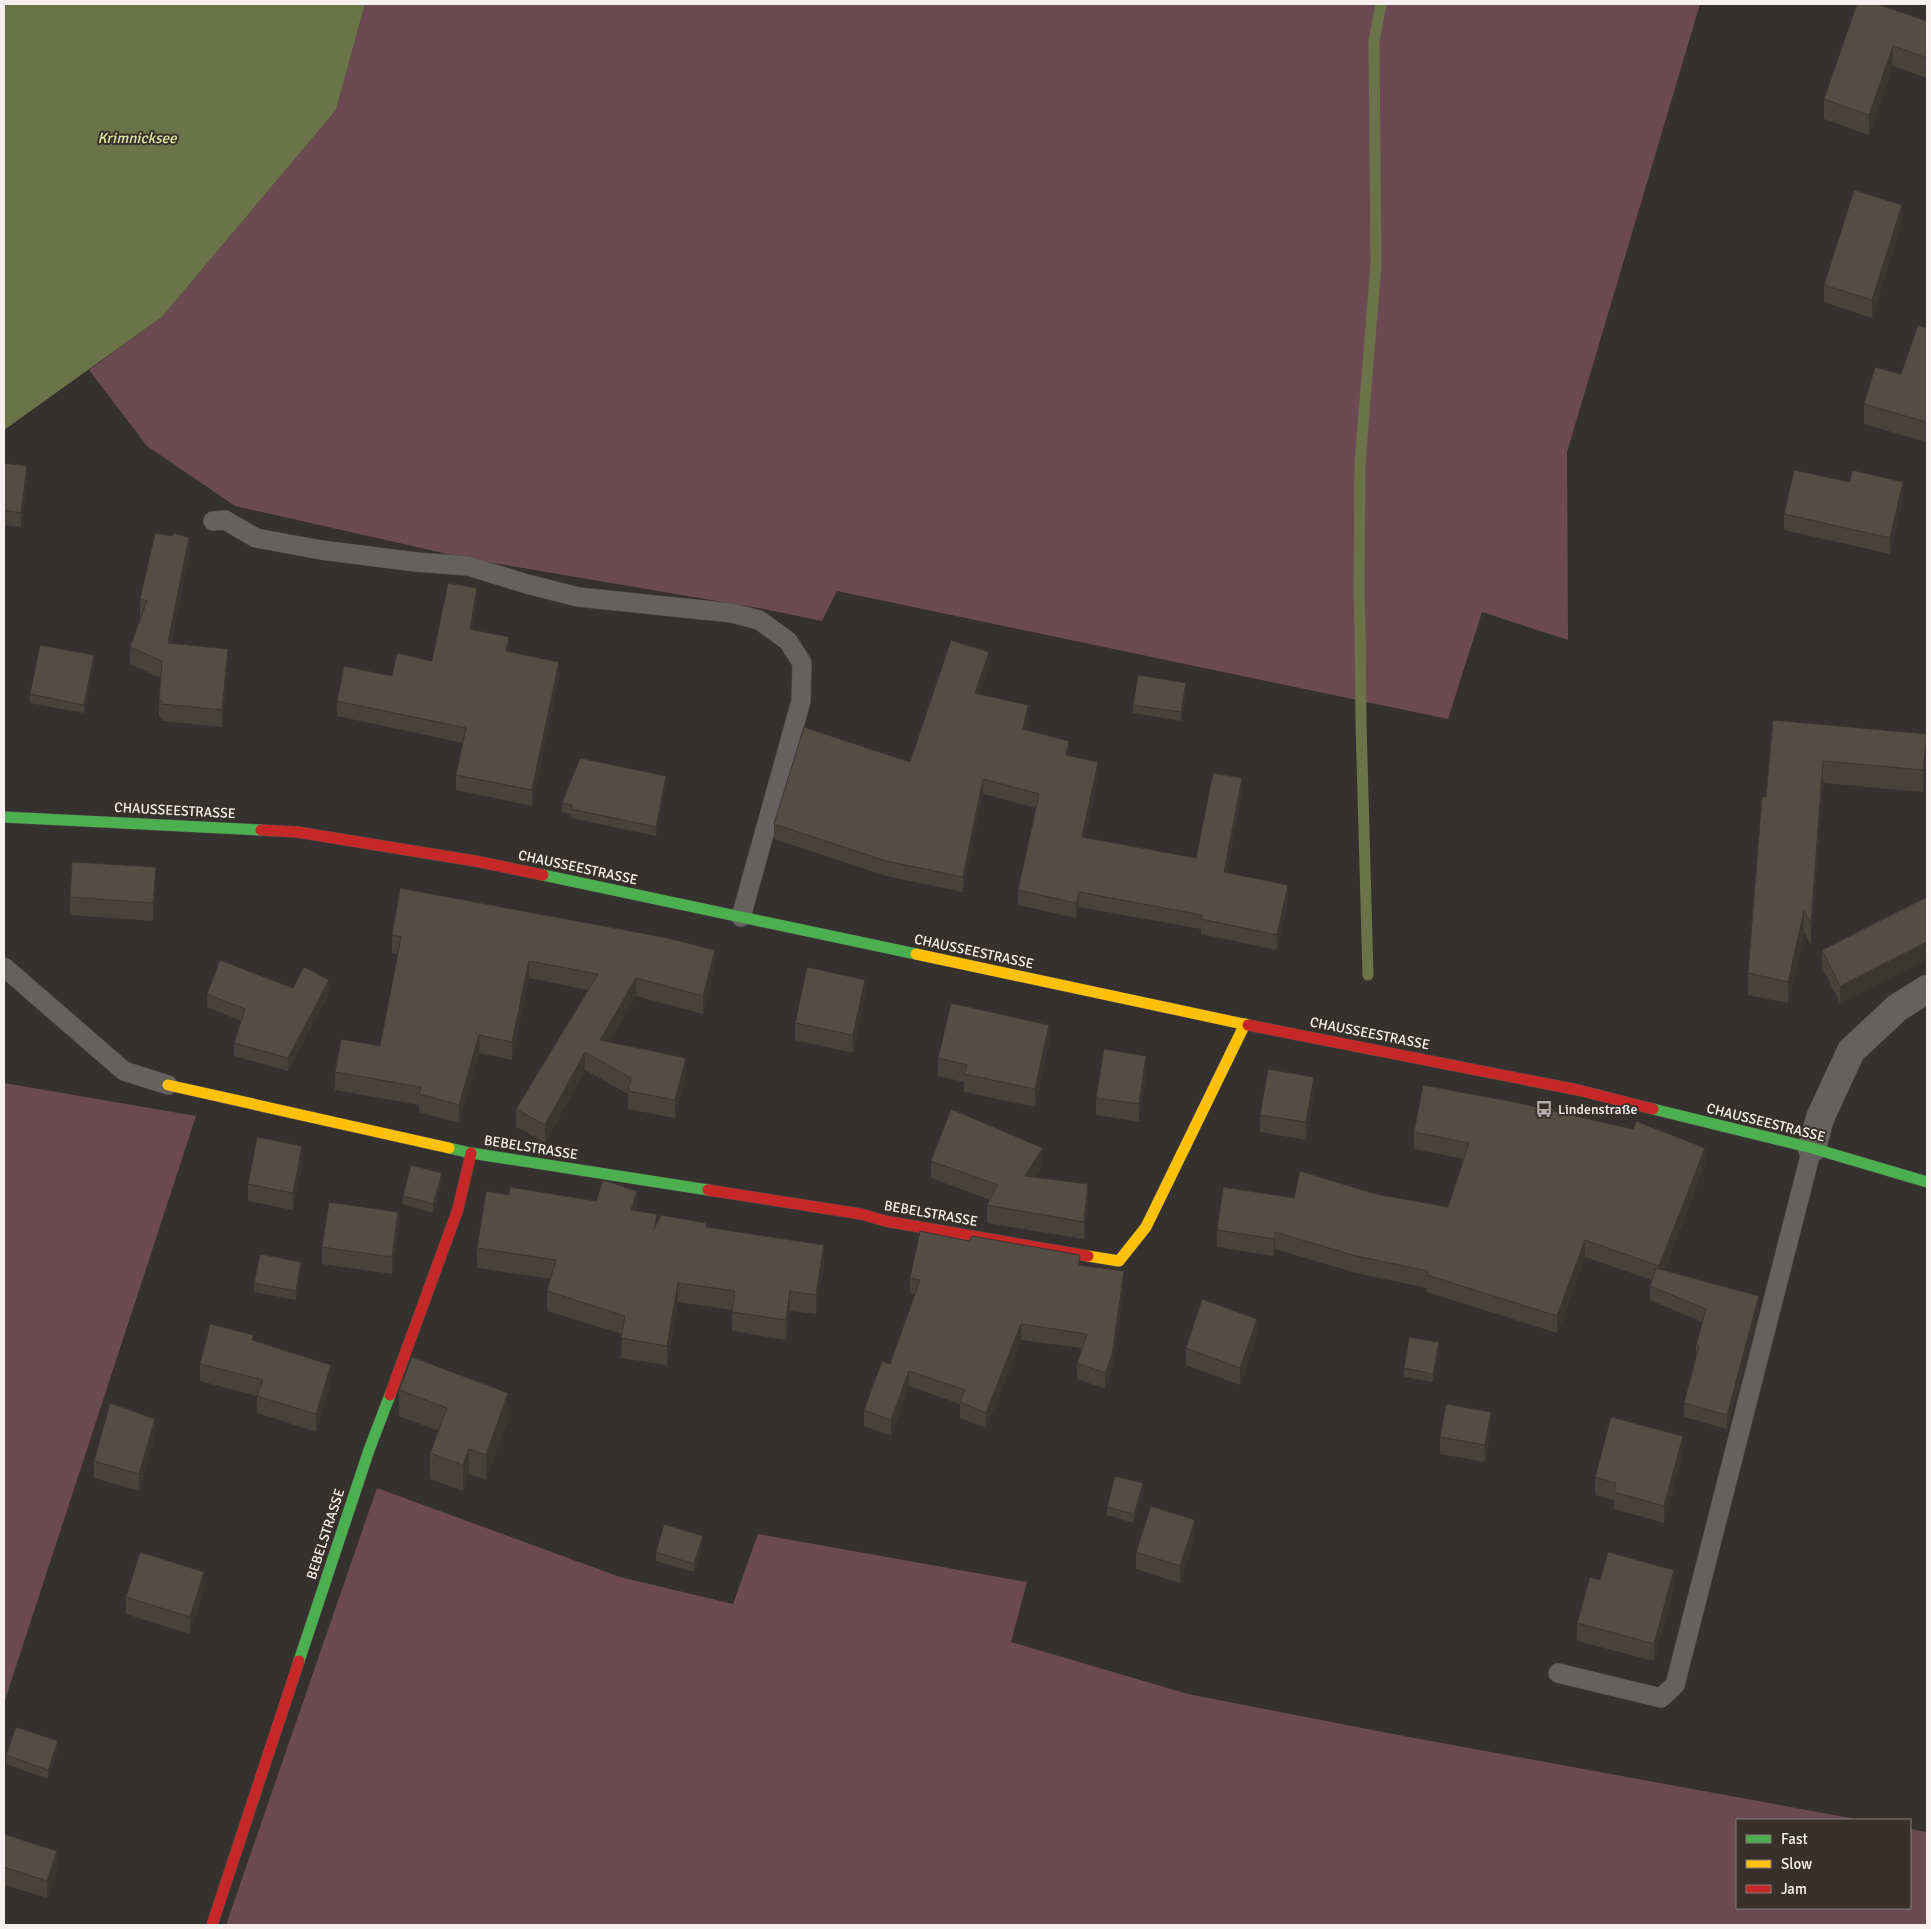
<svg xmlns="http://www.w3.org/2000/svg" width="1931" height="1929" font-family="Signika,sans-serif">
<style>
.green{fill:#6b4a54}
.water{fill:#6b7348}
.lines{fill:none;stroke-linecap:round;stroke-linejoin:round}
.stream{stroke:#6b7348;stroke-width:11}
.lane-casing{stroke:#504d4b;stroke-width:20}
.street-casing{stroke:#504d4b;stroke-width:29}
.fast-casing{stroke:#504d4b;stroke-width:12}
.slow-casing{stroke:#504d4b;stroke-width:12}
.jam-casing{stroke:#504d4b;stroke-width:12}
.lane{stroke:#64615e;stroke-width:19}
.street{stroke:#64615e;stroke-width:28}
.fast{stroke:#4caf50;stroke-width:11}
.slow{stroke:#ffc107;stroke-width:11}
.jam{stroke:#c62828;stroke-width:11}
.wall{fill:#47423a}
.shaded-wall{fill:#3a3630}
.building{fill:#534d44;stroke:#3a3630}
.labels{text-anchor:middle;stroke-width:4;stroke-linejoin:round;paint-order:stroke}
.street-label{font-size:14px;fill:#f6f1ee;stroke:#38312b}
.poi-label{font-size:14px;fill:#f6f1ee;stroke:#38312b;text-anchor:start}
.water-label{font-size:15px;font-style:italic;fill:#dbeba0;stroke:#38312b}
</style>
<rect width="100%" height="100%" fill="#35312e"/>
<!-- green -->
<g class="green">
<polygon points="365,4 1700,4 1567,452 1568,640 1482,612 1448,719 837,591 822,621 764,609 470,559 235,506 147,446 89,370 162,317 336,110"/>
<polygon points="4,1083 196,1116 4,1703"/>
<polygon points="377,1488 620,1577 733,1604 758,1534 1027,1582 1011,1642 1188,1694 1393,1734 1861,1820 1737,1820 1737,1908 1910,1908 1910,1829 1927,1832 1927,1925 226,1925"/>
</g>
<!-- water -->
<polygon class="water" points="4,4 365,4 336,110 162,317 4,430"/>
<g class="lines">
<!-- stream -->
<polyline class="stream" points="1368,975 1361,723 1360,626 1359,592 1360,463 1376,264 1374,41 1381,4"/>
<!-- lane casing -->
<g class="lane-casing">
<g id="lane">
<polyline points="213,521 225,520 256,538 321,550 416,562 468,566 527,584 578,597 732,613 759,620 788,641 802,663 801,701 741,917"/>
<polyline points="4,967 124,1071 168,1085"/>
<polyline points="1558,1673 1661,1698 1675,1685 1812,1148"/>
</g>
</g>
<!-- street casing -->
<g class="street-casing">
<polyline id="street" points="1812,1148 1820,1118 1851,1051 1897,1008 1927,989"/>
</g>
<!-- fast casing -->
<g class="fast-casing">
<g id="fast">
<polyline points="4,817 261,830"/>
<polyline points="543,875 916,954"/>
<polyline points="1653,1109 1812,1148 1927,1182"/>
<polyline points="449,1148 471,1153 708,1190"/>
<polyline points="299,1661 369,1450 390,1395"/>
</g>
</g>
<!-- slow casing -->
<g class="slow-casing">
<g id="slow">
<polyline points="916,954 1248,1025"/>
<polyline points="168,1085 449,1148"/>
<polyline points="1088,1256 1119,1261 1146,1227 1245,1024"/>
</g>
</g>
<!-- jam casing -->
<g class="jam-casing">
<g id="jam">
<polyline points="261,830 297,832 475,861 543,875"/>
<polyline points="1248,1025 1578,1090 1653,1109"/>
<polyline points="708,1190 861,1214 885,1221 1088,1256"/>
<polyline points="390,1395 458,1209 471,1153"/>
<polyline points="212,1925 299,1661"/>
</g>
</g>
<!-- lane -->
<use href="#lane" class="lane"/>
<!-- street -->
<use href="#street" class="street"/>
<!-- fast -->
<use href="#fast" class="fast"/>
<!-- slow -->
<use href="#slow" class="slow"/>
<!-- jam -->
<use href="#jam" class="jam"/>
</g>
<!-- wall -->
<g class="wall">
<polygon points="1857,4 1927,21 1927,78 1893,66 1869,135 1824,119 1824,99"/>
<polygon points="1902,222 1872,318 1824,302 1824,285"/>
<polygon points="1927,328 1927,439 1926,442 1864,424 1864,404 1901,374"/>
<polygon points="4,463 27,481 21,527 4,525"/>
<polygon points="1903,498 1890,554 1784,530 1784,514"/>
<polygon points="189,555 171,644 228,666 222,727 162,721 162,718 159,717 159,700 161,678 130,664 130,647 141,617 140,617 140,599"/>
<polygon points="477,604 472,629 509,652 559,678 532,806 456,790 456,775 463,743 337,716 337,701 392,676 432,661"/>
<polygon points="94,664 84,713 30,703 30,694"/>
<polygon points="989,667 979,694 1028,720 1026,730 1069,756 1098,777 1085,837 1196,858 1242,793 1227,872 1288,900 1277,950 1201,934 1201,929 1079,907 1076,918 1018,905 1018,890 1036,808 983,794 963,892 886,876 774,839 774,824 910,762"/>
<polygon points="1186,692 1181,721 1133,713 1133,705"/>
<polygon points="1773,720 1927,756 1923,792 1823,783 1811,945 1804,932 1788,1003 1748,995 1748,973"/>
<polygon points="666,785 656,836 571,818 571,814 562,812 562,803"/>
<polygon points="156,884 153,921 70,915 70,897"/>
<polygon points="1927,897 1927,959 1840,1003 1822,967 1822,950"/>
<polygon points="392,935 715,968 703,1014 636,996 609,1042 686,1075 675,1118 628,1109 628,1094 585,1070 545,1143 516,1127 516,1109 588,990 529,978 512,1060 479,1053 459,1123 419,1112 419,1105 335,1090 335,1072 380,1046 398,954 392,953"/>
<polygon points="293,988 329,993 288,1071 234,1056 234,1043 241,1021 207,1007 207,994"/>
<polygon points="865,998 853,1053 795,1040 795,1023"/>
<polygon points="1049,1042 1035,1107 964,1092 964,1082 938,1076 938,1058"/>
<polygon points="1146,1073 1139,1122 1096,1115 1096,1098"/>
<polygon points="1314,1094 1306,1140 1260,1132 1260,1115"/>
<polygon points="1414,1132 1705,1164 1664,1271 1759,1310 1727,1429 1684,1417 1684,1403 1696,1357 1696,1345 1702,1322 1650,1300 1650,1286 1652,1280 1585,1257 1557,1333 1427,1292 1427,1288 1356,1273 1275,1249 1274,1256 1217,1247 1217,1230 1294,1198 1376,1194 1448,1207 1464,1159 1414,1149"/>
<polygon points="931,1161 1043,1166 1035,1177 1088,1201 1084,1239 987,1223 987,1205 990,1200 931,1178"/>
<polygon points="302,1163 293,1210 248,1201 248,1184"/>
<polygon points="442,1182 433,1213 403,1204 403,1196"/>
<polygon points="509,1195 637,1211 657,1223 706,1227 824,1265 816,1314 790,1311 786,1340 732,1331 732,1310 678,1302 667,1365 621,1358 622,1334 547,1311 547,1291 551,1279 477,1268 477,1248"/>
<polygon points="398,1229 392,1274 322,1264 322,1247"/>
<polygon points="1080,1265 1124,1287 1112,1371 1105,1389 1077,1379 1077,1363 1082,1348 1021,1340 986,1428 960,1418 960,1404 909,1386 891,1436 864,1426 864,1410 890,1364 915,1294 910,1293 910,1278"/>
<polygon points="301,1271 296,1300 254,1292 254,1283"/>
<polygon points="1257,1336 1240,1385 1186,1365 1186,1348"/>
<polygon points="254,1341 331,1382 316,1432 257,1413 257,1396 200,1381 200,1364"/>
<polygon points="1439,1351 1433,1382 1404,1377 1404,1368"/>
<polygon points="399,1390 508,1419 486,1480 469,1474 463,1491 430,1479 430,1453 439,1431 399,1416"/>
<polygon points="1491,1430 1485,1462 1440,1454 1440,1437"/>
<polygon points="155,1436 139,1491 94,1478 94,1461"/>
<polygon points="1683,1453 1664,1523 1614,1509 1614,1500 1595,1495 1595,1477"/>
<polygon points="1143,1492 1134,1523 1107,1515 1107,1507"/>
<polygon points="1195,1537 1180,1583 1136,1569 1136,1552"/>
<polygon points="703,1545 694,1572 656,1561 656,1552"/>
<polygon points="1600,1580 1674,1587 1654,1661 1577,1641 1577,1623"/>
<polygon points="204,1590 190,1634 126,1614 126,1597"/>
<polygon points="58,1750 48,1779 6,1764 6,1755"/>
<polygon points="4,1834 57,1868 47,1898 4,1885"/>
</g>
<!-- shaded-wall -->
<g class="shaded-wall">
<polygon points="1893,46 1893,66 1869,135 1869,115"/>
<polygon points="1902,205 1902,222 1872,318 1872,300"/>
<polygon points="1927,419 1927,439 1926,442 1926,422"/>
<polygon points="27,466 27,481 21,527 21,513"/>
<polygon points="1903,482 1903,498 1890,554 1890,538"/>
<polygon points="189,537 189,555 168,661 168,643"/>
<polygon points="477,588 477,604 470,644 470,629"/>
<polygon points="509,637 509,652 506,651"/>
<polygon points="228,649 228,666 222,727 222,710"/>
<polygon points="989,652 989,667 975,708 975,693"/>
<polygon points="94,655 94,664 84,713 84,705"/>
<polygon points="559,662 559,678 532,806 532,790"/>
<polygon points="1186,683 1186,692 1181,721 1181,712"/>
<polygon points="1028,705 1028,720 1023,744 1023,729"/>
<polygon points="1927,734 1927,756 1923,792 1923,770"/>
<polygon points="1069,741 1069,756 1066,755"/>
<polygon points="1823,761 1823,783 1811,945 1811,924"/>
<polygon points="1098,762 1098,777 1082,852 1082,837"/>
<polygon points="666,776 666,785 656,836 656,827"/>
<polygon points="1242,778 1242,793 1224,887 1224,872"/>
<polygon points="983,779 983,794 963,892 963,877"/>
<polygon points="156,867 156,884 153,921 153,903"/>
<polygon points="1288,885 1288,900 1277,950 1277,935"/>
<polygon points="1079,892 1079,907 1076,918 1076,903"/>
<polygon points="1804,911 1804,932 1788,1003 1788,982"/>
<polygon points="1927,942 1927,959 1840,1003 1840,986"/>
<polygon points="715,950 715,968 703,1014 703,996"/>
<polygon points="529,961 529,978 512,1060 512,1042"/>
<polygon points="636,978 636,996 600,1058 600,1040"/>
<polygon points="329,980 329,993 288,1071 288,1058"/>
<polygon points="865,980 865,998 853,1053 853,1035"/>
<polygon points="1049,1025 1049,1042 1035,1107 1035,1089"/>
<polygon points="479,1035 479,1053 459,1123 459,1105"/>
<polygon points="585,1052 585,1070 545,1143 545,1125"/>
<polygon points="1146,1056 1146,1073 1139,1122 1139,1104"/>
<polygon points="686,1058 686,1075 675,1118 675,1100"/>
<polygon points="1314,1077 1314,1094 1306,1140 1306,1122"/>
<polygon points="302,1146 302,1163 293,1210 293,1193"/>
<polygon points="1043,1148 1043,1166 1025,1194 1025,1176"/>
<polygon points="1705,1148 1705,1164 1659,1283 1659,1266"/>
<polygon points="442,1173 442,1182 433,1213 433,1204"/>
<polygon points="1088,1184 1088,1201 1084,1239 1084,1222"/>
<polygon points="637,1191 637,1211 631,1210"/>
<polygon points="398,1212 398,1229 392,1274 392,1257"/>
<polygon points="1275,1232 1275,1249 1274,1256 1274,1239"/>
<polygon points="1585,1240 1585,1257 1557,1333 1557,1316"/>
<polygon points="824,1245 824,1265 816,1314 816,1295"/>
<polygon points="301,1262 301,1271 296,1300 296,1291"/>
<polygon points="1124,1271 1124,1287 1112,1371 1105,1389 1105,1373"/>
<polygon points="678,1283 678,1302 667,1365 667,1346"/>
<polygon points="790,1291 790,1311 786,1340 786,1320"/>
<polygon points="1759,1296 1759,1310 1727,1429 1727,1415"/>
<polygon points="1257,1319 1257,1336 1240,1385 1240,1368"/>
<polygon points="1021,1324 1021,1340 986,1428 986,1413"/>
<polygon points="1439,1342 1439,1351 1433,1382 1433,1374"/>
<polygon points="331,1365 331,1382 316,1432 316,1414"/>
<polygon points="909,1371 909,1386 891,1436 891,1420"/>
<polygon points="508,1393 508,1419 486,1480 486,1455"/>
<polygon points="1491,1412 1491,1430 1485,1462 1485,1445"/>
<polygon points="155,1419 155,1436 139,1491 139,1474"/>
<polygon points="1683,1436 1683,1453 1664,1523 1664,1506"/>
<polygon points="469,1449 469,1474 463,1491 463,1465"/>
<polygon points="1143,1483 1143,1492 1134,1523 1134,1514"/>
<polygon points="1195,1520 1195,1537 1180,1583 1180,1566"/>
<polygon points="703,1536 703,1545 694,1572 694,1564"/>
<polygon points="1674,1570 1674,1587 1654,1661 1654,1644"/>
<polygon points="204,1572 204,1590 190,1634 190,1617"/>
<polygon points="58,1741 58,1750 48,1779 48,1770"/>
<polygon points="57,1851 57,1868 47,1898 47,1881"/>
</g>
<!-- building -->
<g class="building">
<polygon points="1857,4 1877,4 1927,21 1927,58 1893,46 1869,115 1824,99"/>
<polygon points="1854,190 1902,205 1872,300 1824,285"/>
<polygon points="1918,325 1927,328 1927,419 1926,422 1864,404 1875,367 1901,374"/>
<polygon points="4,463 27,466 21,513 4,510"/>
<polygon points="1794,470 1850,482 1852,470 1903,482 1890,538 1784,514"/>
<polygon points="155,533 172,536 173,533 189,537 168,643 228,649 222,710 162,704 162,701 159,700 162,661 130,647 147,601 140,599"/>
<polygon points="448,583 477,588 470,629 509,637 506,651 559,662 532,790 456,775 466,728 337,701 344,666 392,676 397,653 432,661"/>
<polygon points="951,640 989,652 975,693 1028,705 1023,729 1069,741 1066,755 1098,762 1082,837 1196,858 1213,773 1242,778 1224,872 1288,885 1277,935 1201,919 1202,915 1079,892 1076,903 1018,890 1039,794 983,779 963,877 886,861 774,824 804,727 910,762"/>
<polygon points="40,645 94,655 84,705 30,694"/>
<polygon points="1138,675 1186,683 1181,712 1133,705"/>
<polygon points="1773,720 1927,734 1923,770 1823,761 1811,924 1804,911 1788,982 1748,973 1762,796 1766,797"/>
<polygon points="580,758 666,776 656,827 571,809 572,805 562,803"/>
<polygon points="72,862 156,867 153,903 70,897"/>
<polygon points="400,888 668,938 715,950 703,996 636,978 600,1040 686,1058 675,1100 628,1091 631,1078 585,1052 545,1125 516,1109 598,974 529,961 512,1042 479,1035 459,1105 419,1094 421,1087 335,1072 341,1039 380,1046 401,937 392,935"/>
<polygon points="1927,897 1927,942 1840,986 1822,950"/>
<polygon points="220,960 293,988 304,967 329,980 288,1058 234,1043 245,1009 207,994"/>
<polygon points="807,967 865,980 853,1035 795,1023"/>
<polygon points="951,1003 1049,1025 1035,1089 964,1074 967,1065 938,1058"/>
<polygon points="1104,1049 1146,1056 1139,1104 1096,1098"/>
<polygon points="1268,1069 1314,1077 1306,1122 1260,1115"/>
<polygon points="1423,1085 1519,1103 1633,1129 1636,1121 1705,1148 1659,1266 1585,1240 1557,1316 1427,1275 1428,1271 1356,1256 1275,1232 1274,1239 1217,1230 1223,1187 1294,1198 1300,1171 1376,1194 1448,1207 1469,1143 1414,1132"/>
<polygon points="951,1109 1043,1148 1025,1176 1088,1184 1084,1222 987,1205 998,1185 931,1161"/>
<polygon points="257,1137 302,1146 293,1193 248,1184"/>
<polygon points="411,1165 442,1173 433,1204 403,1196"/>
<polygon points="603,1180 637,1191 631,1210 657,1214 654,1229 661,1215 706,1223 706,1227 824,1245 816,1295 790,1291 786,1320 732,1312 735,1291 678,1283 667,1346 621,1338 625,1316 547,1291 556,1260 477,1248 486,1191 509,1195 510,1187 596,1201"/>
<polygon points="329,1202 398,1212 392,1257 322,1247"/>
<polygon points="920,1231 969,1241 972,1236 1080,1255 1079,1265 1124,1271 1112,1355 1105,1373 1077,1363 1087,1334 1021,1324 986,1413 960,1402 965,1390 909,1371 891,1420 864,1410 882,1361 890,1364 920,1280 910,1278"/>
<polygon points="260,1254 301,1262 296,1291 254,1283"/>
<polygon points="1656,1268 1759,1296 1727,1415 1684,1403 1699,1346 1696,1345 1706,1309 1650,1286"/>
<polygon points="1202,1299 1257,1319 1240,1368 1186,1348"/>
<polygon points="210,1324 254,1335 252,1340 331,1365 316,1414 257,1396 263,1380 200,1364"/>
<polygon points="1409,1337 1439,1342 1433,1374 1404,1368"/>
<polygon points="412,1357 508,1393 486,1455 469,1449 463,1465 430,1453 447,1408 399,1390"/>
<polygon points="110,1403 155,1419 139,1474 94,1461"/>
<polygon points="1446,1404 1491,1412 1485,1445 1440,1437"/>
<polygon points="1611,1417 1683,1436 1664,1506 1614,1492 1616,1483 1595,1477"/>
<polygon points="1115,1476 1143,1483 1134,1514 1107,1507"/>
<polygon points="1151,1506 1195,1520 1180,1566 1136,1552"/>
<polygon points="664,1524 703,1536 694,1564 656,1552"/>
<polygon points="140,1552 204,1572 190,1617 126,1597"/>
<polygon points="1608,1552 1674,1570 1654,1644 1577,1623 1590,1577 1600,1580"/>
<polygon points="16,1727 58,1741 48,1770 6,1755"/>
<polygon points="4,1834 57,1851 47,1881 4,1867"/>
</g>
<!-- icons -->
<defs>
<g id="bus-bare" transform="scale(1.35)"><path d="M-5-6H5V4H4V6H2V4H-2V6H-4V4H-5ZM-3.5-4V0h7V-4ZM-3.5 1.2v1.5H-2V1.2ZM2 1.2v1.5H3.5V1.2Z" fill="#b2aeab" stroke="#38312b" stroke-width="2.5" paint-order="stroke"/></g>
</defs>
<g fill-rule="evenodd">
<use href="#bus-bare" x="1544" y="1109"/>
</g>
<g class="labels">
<!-- street labels -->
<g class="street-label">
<text transform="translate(175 810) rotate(3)" y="5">CHAUSSEESTRASSE</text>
<text transform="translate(578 867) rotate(12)" y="5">CHAUSSEESTRASSE</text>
<text transform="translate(974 951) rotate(12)" y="5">CHAUSSEESTRASSE</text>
<text transform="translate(1370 1033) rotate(11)" y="5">CHAUSSEESTRASSE</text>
<text transform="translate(1766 1122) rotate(14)" y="5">CHAUSSEESTRASSE</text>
<text transform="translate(531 1147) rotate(9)" y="5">BEBELSTRASSE</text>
<text transform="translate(931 1213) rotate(10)" y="5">BEBELSTRASSE</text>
<text transform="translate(325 1534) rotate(-72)" y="5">BEBELSTRASSE</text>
</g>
<!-- poi labels -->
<g class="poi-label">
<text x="1558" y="1114">Lindenstraße</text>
</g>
<!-- water labels -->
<g class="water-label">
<text x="137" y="143">Krimnicksee</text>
</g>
</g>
<!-- border -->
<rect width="1931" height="1929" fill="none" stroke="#f6f1ee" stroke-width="10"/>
<!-- legend -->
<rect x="1736" y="1819" width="175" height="90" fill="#38312b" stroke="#847e79"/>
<rect x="1746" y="1835" width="25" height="8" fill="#4caf50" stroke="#847e79"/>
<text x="1781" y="1844" font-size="15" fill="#f6f1ee">Fast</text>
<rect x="1746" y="1860" width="25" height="8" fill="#ffc107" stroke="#847e79"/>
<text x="1781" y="1869" font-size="15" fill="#f6f1ee">Slow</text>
<rect x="1746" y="1885" width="25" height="8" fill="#c62828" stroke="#847e79"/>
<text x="1781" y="1894" font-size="15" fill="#f6f1ee">Jam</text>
</svg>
